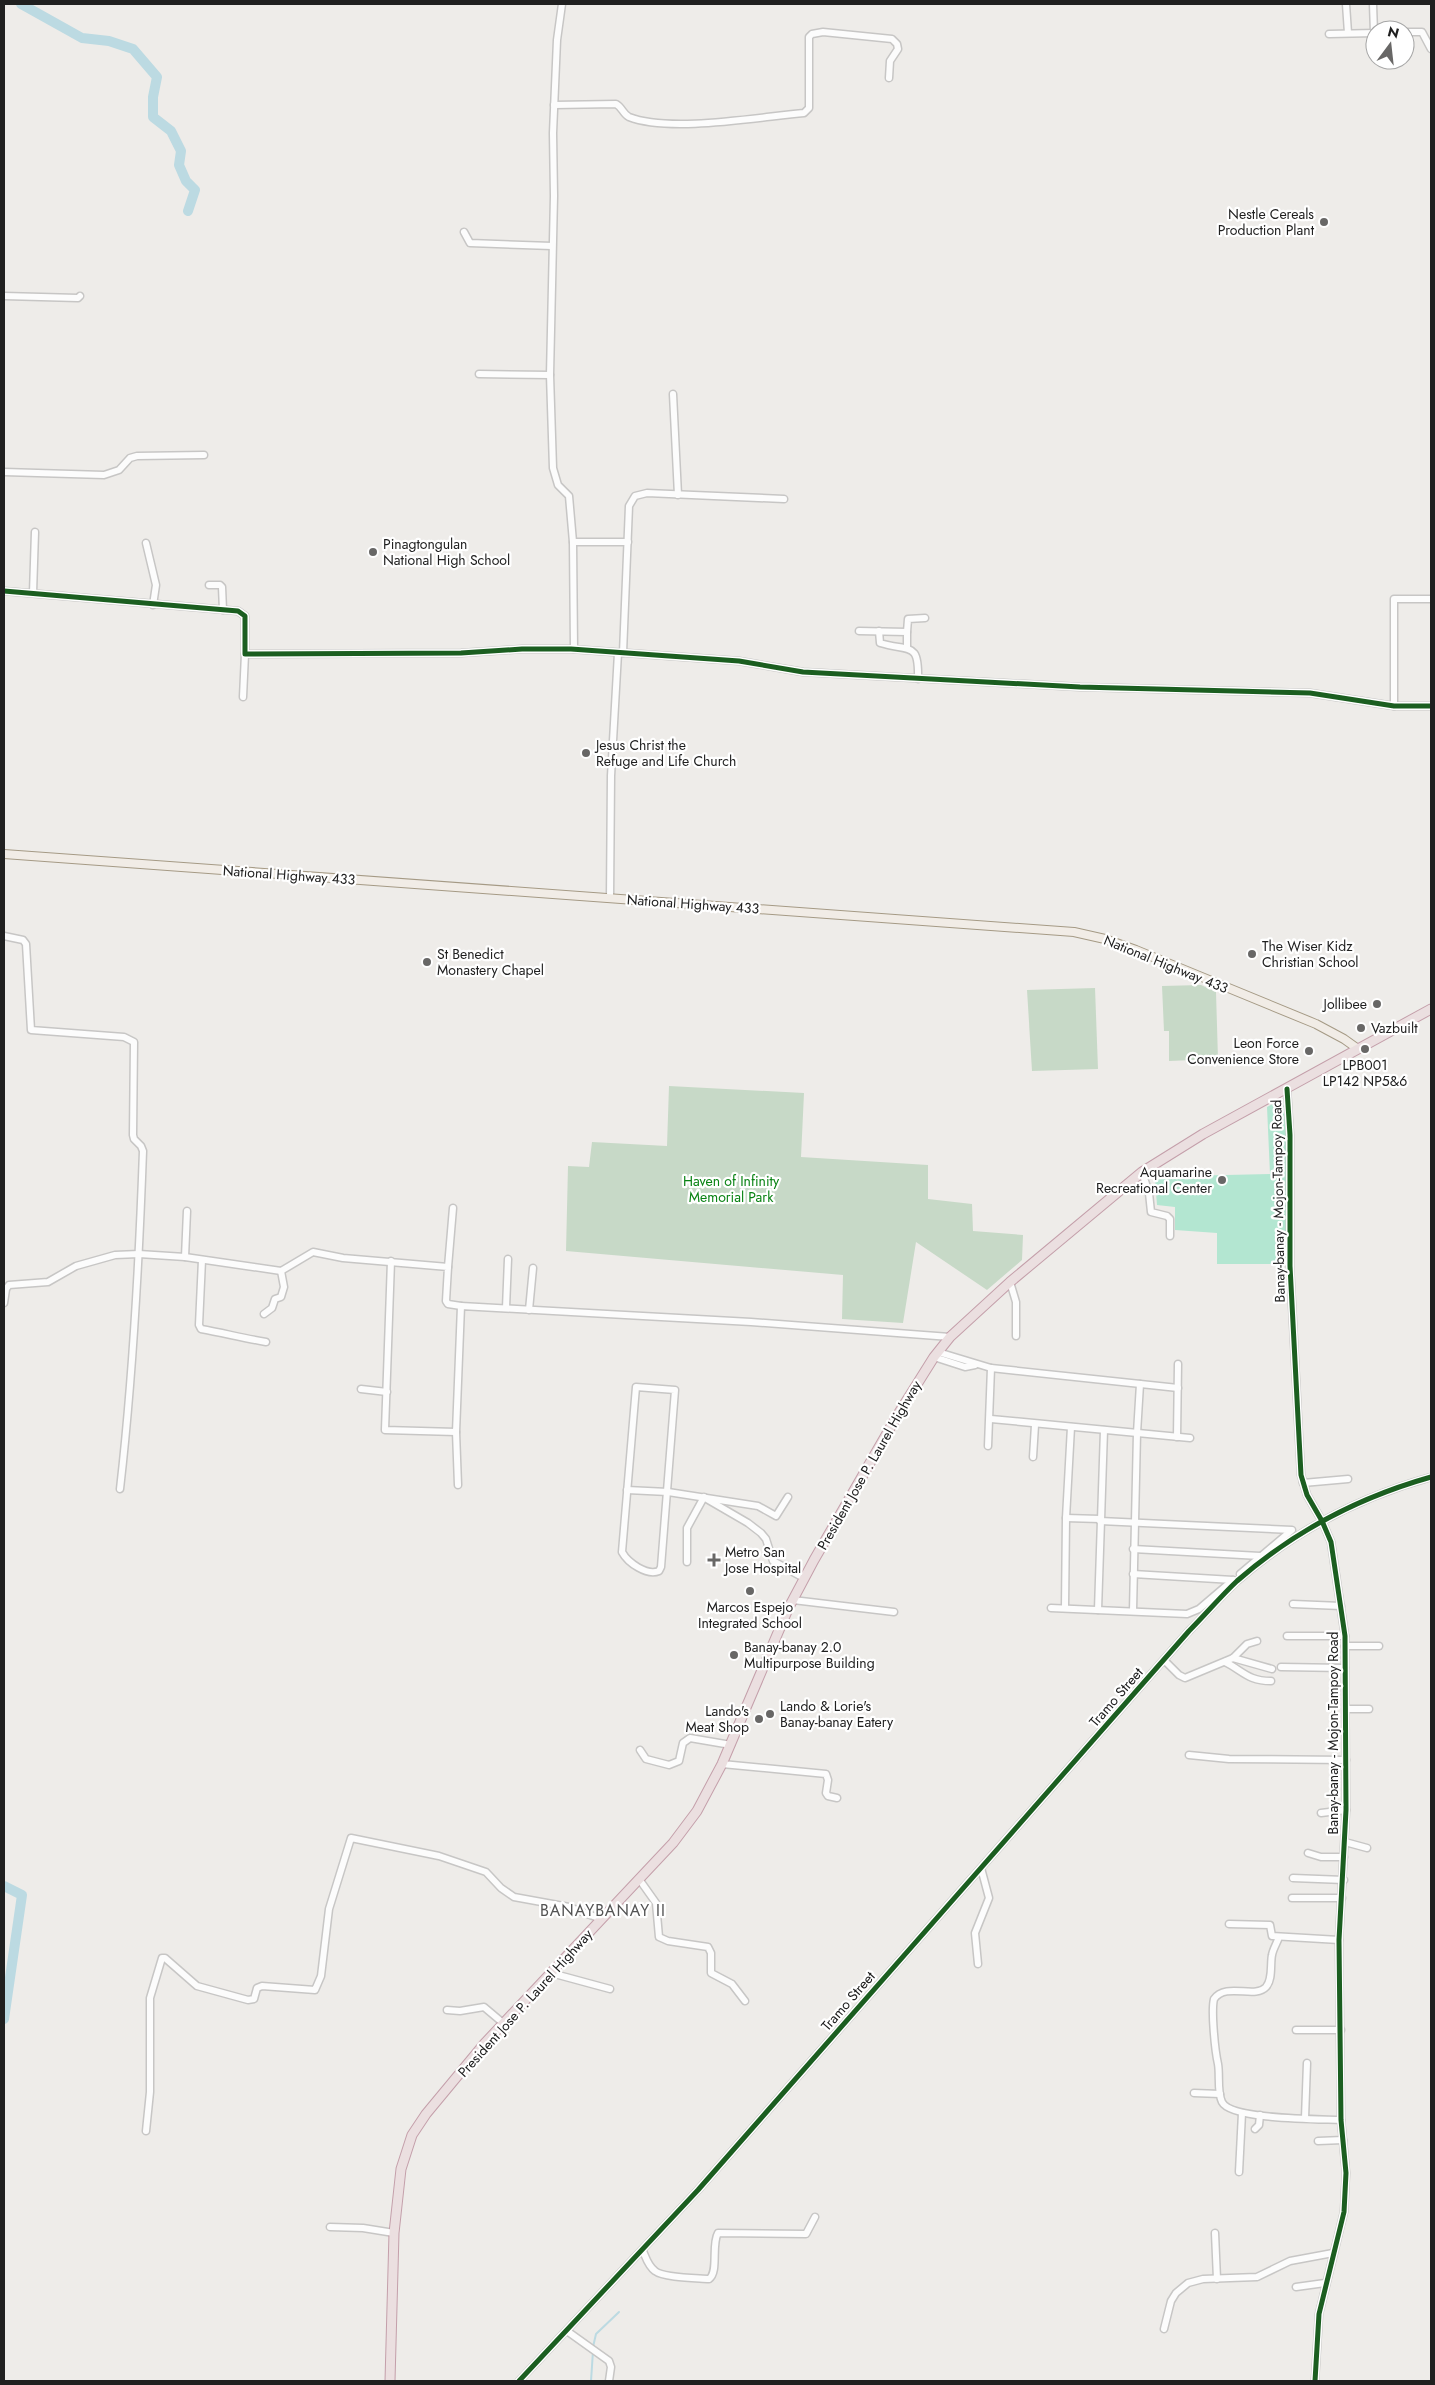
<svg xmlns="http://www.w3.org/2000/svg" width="1435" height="2385" font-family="Jost,sans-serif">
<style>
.cemetery{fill:#c7d9c7}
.pitch{fill:#b3e6d1}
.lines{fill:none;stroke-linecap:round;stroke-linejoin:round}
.stream{stroke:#bcdae2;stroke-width:2}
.river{stroke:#bcdae2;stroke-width:10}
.minor-casing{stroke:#c7c6c5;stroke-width:9}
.major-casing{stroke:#a59a85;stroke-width:10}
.highway-casing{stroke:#c49faa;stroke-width:11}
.minor{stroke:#fcfcfc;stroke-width:6}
.major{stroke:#f1ece6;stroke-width:8}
.highway{stroke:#ebdfe0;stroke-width:9}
.cycleway-casing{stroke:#fff;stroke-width:8}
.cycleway{stroke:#1b5e20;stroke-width:5}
.poi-dot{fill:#686766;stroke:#fff;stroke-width:2}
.labels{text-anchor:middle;stroke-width:4.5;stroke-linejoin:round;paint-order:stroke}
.poi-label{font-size:14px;fill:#202020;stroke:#fff;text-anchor:start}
.street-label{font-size:14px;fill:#202020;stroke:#fff}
.park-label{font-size:14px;fill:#098314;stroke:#fff}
.quarter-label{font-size:16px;letter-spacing:1px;fill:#535353;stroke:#fff}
</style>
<rect width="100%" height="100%" fill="#eeece9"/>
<!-- cemetery -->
<g class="cemetery">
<polygon points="1201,985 1216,992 1218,1059 1169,1061 1169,1031 1164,1031 1162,986"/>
<polygon points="1095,988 1098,1069 1032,1071 1027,990"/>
<polygon points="669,1086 804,1093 801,1157 928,1165 928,1199 972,1204 973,1231 1023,1235 1022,1260 987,1290 916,1242 903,1323 842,1319 843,1275 566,1251 568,1166 589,1167 592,1142 667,1146"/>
</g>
<!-- pitch -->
<polygon class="pitch" points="1286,1097 1289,1264 1217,1264 1217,1233 1175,1230 1175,1207 1157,1205 1155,1180 1182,1176 1270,1174 1267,1107"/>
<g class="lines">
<!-- stream -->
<g class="stream">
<polyline points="593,2347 596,2334 619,2312"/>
<polyline points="591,2381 593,2351"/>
</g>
<!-- river -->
<g class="river">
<polyline points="21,4 82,38 109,41 133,49 157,77 153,97 153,117 171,131 181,151 179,165 186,181 195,190 188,211"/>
<polyline points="4,1886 22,1895 4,2019"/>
</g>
<!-- minor casing -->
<g class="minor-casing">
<g id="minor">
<polyline points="562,4 557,40 553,133 554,196 550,375 553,468 558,485 569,496 573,542 574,649"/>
<polyline points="1346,4 1348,33"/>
<polyline points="1373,4 1374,33"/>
<polyline points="1405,32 1422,32 1431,49"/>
<polyline points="1329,34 1375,33"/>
<path d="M 554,105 L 616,104 C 622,107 623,114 629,117 C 670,133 759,117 804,113 L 809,108 L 809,37 L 812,34 L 823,32 L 892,39 L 897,44 L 898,49 L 890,61 L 889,78"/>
<polyline points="464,232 470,243 552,246"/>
<polyline points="4,296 78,298 80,296"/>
<polyline points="479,374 550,375"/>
<polyline points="673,394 678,495"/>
<polyline points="4,472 104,475 119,470 130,458 137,456 204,455"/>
<polyline points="573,542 628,542"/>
<polyline points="146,543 156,585 153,605"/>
<polyline points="209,585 220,585 222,587 223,610"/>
<polyline points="4,591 238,611 245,616 245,654 461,653 522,649 571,649 739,661 803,672 1080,687 1310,693 1394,706 1431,706"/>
<polyline points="33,593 35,532"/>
<polyline points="859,631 907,632 907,648"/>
<path d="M 879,631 L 880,643 C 910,652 919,641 918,679"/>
<polyline points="907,632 908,619 925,618"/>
<polyline points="623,653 629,506 635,496 647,493 784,499"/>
<polyline points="243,697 245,654"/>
<polyline points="1394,706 1394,599 1431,599"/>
<polyline points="610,898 611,776 618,653"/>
<path d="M 4,936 L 23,940 L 26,944 L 31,1030 L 124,1037 L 134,1042 L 133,1135 L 134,1139 L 141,1146 L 143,1151 C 139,1264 133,1376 120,1489"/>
<polyline points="1287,1089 1290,1135 1290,1266 1301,1475 1307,1495 1322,1521 1331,1542 1345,1636 1346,1810 1339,1940 1341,2120 1346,2173 1344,2212 1319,2314 1315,2381"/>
<polyline points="1142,1172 1149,1193 1151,1212 1167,1216 1170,1219 1170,1236"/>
<polyline points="185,1257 187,1211"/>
<path d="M 202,1260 L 199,1325 L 201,1329 C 223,1333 243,1338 266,1342"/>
<polyline points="391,1261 385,1430 456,1432 461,1306 751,1322 950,1337"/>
<polyline points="448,1267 453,1208"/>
<polyline points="1010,1282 1016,1302 1016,1336"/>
<polyline points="4,1303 6,1289 9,1285 48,1282 76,1266 115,1255 139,1254 185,1257 281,1271 313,1252 343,1258 448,1267 446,1301 448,1304 461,1306"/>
<polyline points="506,1308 508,1259"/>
<polyline points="529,1310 533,1268"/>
<polyline points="264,1314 272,1308 275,1299 281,1297 284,1287 281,1271"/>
<polyline points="938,1352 991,1368 1178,1388"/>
<polyline points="934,1357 965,1367 975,1365"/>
<path d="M 636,1387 L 675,1390 L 661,1567 L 659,1571 C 647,1576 628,1563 622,1552 Z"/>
<polyline points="361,1389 387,1392"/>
<polyline points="991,1419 1190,1438"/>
<polyline points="456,1432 458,1485"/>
<polyline points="1177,1437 1178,1364"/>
<polyline points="988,1446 991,1368"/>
<polyline points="1033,1457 1035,1425"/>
<polyline points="1303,1483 1348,1479"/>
<polyline points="627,1490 668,1492 758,1506 776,1516 788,1497"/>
<polyline points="705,1498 748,1523 761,1533 766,1539 773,1561 804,1578"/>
<polyline points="1066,1518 1100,1519"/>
<polyline points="1100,1521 1292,1530 1240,1574"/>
<polyline points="1133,1549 1260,1556"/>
<polyline points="687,1562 687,1528 704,1497"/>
<polyline points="1133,1574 1233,1580"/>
<polyline points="793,1600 894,1612"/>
<polyline points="1293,1604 1341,1606"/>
<polyline points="1051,1608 1187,1614 1199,1609 1233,1580"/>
<polyline points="1065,1608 1066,1518 1071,1427"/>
<polyline points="1098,1610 1104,1430"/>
<polyline points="1133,1611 1137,1433 1140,1384"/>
<polyline points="1287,1636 1345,1636"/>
<polyline points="1345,1646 1379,1646"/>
<polyline points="1233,1658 1272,1669"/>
<polyline points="1164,1660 1179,1675 1185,1678 1233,1658 1247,1644 1257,1641"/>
<path d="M 1225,1662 C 1243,1671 1248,1681 1271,1681"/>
<polyline points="1281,1667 1345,1668"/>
<polyline points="1346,1709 1369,1709"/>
<polyline points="640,1750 646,1759 669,1765 679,1761 683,1743 690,1738 731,1745"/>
<polyline points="1189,1755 1229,1759 1346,1760"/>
<polyline points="722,1764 826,1774 828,1780 826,1793 828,1796 837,1798"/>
<polyline points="1321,1813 1346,1810"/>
<polyline points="1345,1842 1367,1848"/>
<polyline points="1308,1853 1321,1857 1344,1857"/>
<polyline points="1293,1878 1344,1880"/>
<polyline points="639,1879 656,1903 659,1937 668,1941 708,1947 711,1953 711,1973 732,1984 745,2001"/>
<polyline points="1292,1898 1342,1898"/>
<polyline points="1229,1924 1270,1925 1272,1936 1339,1940"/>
<path d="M 1279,1937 C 1277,1943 1273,1949 1272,1955 C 1270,1965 1273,1979 1266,1987 C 1255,1999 1226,1982 1214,1999 C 1211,2011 1215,2051 1218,2064 C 1220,2075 1217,2092 1222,2102 C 1231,2120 1320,2119 1341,2120"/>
<polyline points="978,1964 975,1933 989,1898 981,1868"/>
<polyline points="551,1973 610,1989"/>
<polyline points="447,2010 460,2011 484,2007 503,2023"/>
<polyline points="1296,2030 1341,2030"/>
<polyline points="1194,2093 1220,2094"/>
<polyline points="1305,2118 1307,2063"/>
<polyline points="1255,2129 1259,2125 1260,2115"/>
<polyline points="146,2131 150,2092 150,1998 162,1958 165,1958 197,1986 248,2000 254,1999 257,1988 262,1986 315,1990 321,1976 329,1909 351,1838 439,1856 486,1872 501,1888 514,1897 569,1907 601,1919"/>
<polyline points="1318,2141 1343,2140"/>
<polyline points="1239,2172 1242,2113"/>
<polyline points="330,2227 363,2228 394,2233"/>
<polyline points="1215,2233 1217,2279"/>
<path d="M 643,2251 C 646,2258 648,2266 655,2271 C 664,2278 697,2278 709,2279 C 719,2272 711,2245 718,2233 L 806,2234 L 815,2217"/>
<polyline points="1296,2287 1325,2283"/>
<polyline points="1164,2329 1171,2301 1176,2293 1188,2283 1203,2279 1257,2277 1290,2261 1333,2253"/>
<polyline points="567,2331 609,2361 611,2367 609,2381"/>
<path d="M 519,2381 L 698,2190 L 1189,1631 C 1205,1615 1220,1597 1237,1581 C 1293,1532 1360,1497 1431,1477"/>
</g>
</g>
<!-- major casing -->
<g class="major-casing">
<polyline id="major" points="4,854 1074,932 1105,939 1136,950 1316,1024 1344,1039 1358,1049"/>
</g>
<!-- highway casing -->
<g class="highway-casing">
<polyline id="highway" points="390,2381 394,2233 401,2169 412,2135 426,2114 484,2044 673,1843 697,1811 722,1764 788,1609 814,1560 897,1416 934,1357 950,1337 1010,1282 1142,1172 1203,1134 1431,1009"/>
</g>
<!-- minor -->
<use href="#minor" class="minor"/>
<!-- major -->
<use href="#major" class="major"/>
<!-- highway -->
<use href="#highway" class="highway"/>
<!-- cycleway casing -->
<g class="cycleway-casing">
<g id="cycleway">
<polyline points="4,591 238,611 245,616 245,654 461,653 522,649 571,649 739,661 803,672 1080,687 1310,693 1394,706 1431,706"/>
<polyline points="1287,1089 1290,1135 1290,1266 1301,1475 1307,1495 1322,1521 1331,1542 1345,1636 1346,1810 1339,1940 1341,2120 1346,2173 1344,2212 1319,2314 1315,2381"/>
<path d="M 519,2381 L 698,2190 L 1189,1631 C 1205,1615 1220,1597 1237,1581 C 1293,1532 1360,1497 1431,1477"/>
</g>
</g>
<!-- cycleway -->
<use href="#cycleway" class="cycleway"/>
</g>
<!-- markers -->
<g class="poi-dot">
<circle cx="1324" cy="222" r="5"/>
<circle cx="373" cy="552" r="5"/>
<circle cx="586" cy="753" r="5"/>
<circle cx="1252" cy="954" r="5"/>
<circle cx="427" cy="962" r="5"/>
<circle cx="1377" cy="1004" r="5"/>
<circle cx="1361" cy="1028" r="5"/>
<circle cx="1365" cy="1049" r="5"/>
<circle cx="1309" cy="1051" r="5"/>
<circle cx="1222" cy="1180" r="5"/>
<path d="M711.5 1552.5h5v5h5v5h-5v5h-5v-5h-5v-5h5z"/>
<circle cx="750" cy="1591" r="5"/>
<circle cx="734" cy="1655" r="5"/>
<circle cx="770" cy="1714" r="5"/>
<circle cx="759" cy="1719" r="5"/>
</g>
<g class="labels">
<!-- poi labels -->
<g class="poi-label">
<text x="1314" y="219" text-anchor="end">Nestle Cereals<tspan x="1314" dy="16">Production Plant</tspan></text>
<text x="383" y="549">Pinagtongulan<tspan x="383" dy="16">National High School</tspan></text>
<text x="596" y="750">Jesus Christ the<tspan x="596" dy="16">Refuge and Life Church</tspan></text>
<text x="1262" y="951">The Wiser Kidz<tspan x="1262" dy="16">Christian School</tspan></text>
<text x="437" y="959">St Benedict<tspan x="437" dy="16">Monastery Chapel</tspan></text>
<text x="1367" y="1009" text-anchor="end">Jollibee</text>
<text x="1371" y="1033">Vazbuilt</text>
<text x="1299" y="1048" text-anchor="end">Leon Force<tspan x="1299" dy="16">Convenience Store</tspan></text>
<text x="1365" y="1070" text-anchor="middle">LPB001<tspan x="1365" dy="16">LP142 NP5&amp;6</tspan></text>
<text x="1212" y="1177" text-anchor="end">Aquamarine<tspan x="1212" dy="16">Recreational Center</tspan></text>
<text x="725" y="1557">Metro San<tspan x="725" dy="16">Jose Hospital</tspan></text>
<text x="750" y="1612" text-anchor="middle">Marcos Espejo<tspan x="750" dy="16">Integrated School</tspan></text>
<text x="744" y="1652">Banay-banay 2.0<tspan x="744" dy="16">Multipurpose Building</tspan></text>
<text x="780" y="1711">Lando &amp; Lorie's<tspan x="780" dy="16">Banay-banay Eatery</tspan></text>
<text x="749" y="1716" text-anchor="end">Lando's<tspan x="749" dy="16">Meat Shop</tspan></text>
</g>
<!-- street labels -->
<g class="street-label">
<text transform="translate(289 875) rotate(4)" y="5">National Highway 433</text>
<text transform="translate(693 904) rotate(4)" y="5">National Highway 433</text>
<text transform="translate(1166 964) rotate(22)" y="5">National Highway 433</text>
<text transform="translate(1278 1201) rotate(-91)" y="5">Banay-banay - Mojon-Tampoy Road</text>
<text transform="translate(869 1465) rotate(-60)" y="5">President Jose P. Laurel Highway</text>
<text transform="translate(1116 1697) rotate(-49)" y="5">Tramo Street</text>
<text transform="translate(1333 1733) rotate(-90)" y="5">Banay-banay - Mojon-Tampoy Road</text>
<text transform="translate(848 2001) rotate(-49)" y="5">Tramo Street</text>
<text transform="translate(525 2003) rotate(-48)" y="5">President Jose P. Laurel Highway</text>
</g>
<!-- park labels -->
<g class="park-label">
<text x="731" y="1186">Haven of Infinity<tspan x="731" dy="16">Memorial Park</tspan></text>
</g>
<!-- quarter labels -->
<g class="quarter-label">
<text x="603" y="1916">BANAYBANAY II</text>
</g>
</g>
<!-- border -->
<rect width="1435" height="2385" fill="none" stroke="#202020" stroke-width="10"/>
<!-- north arrow -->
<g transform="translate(1390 45) rotate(15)"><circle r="24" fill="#ffffff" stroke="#a6a6a6"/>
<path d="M0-4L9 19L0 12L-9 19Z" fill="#686766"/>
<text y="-8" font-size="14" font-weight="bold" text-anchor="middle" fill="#202020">N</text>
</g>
</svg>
